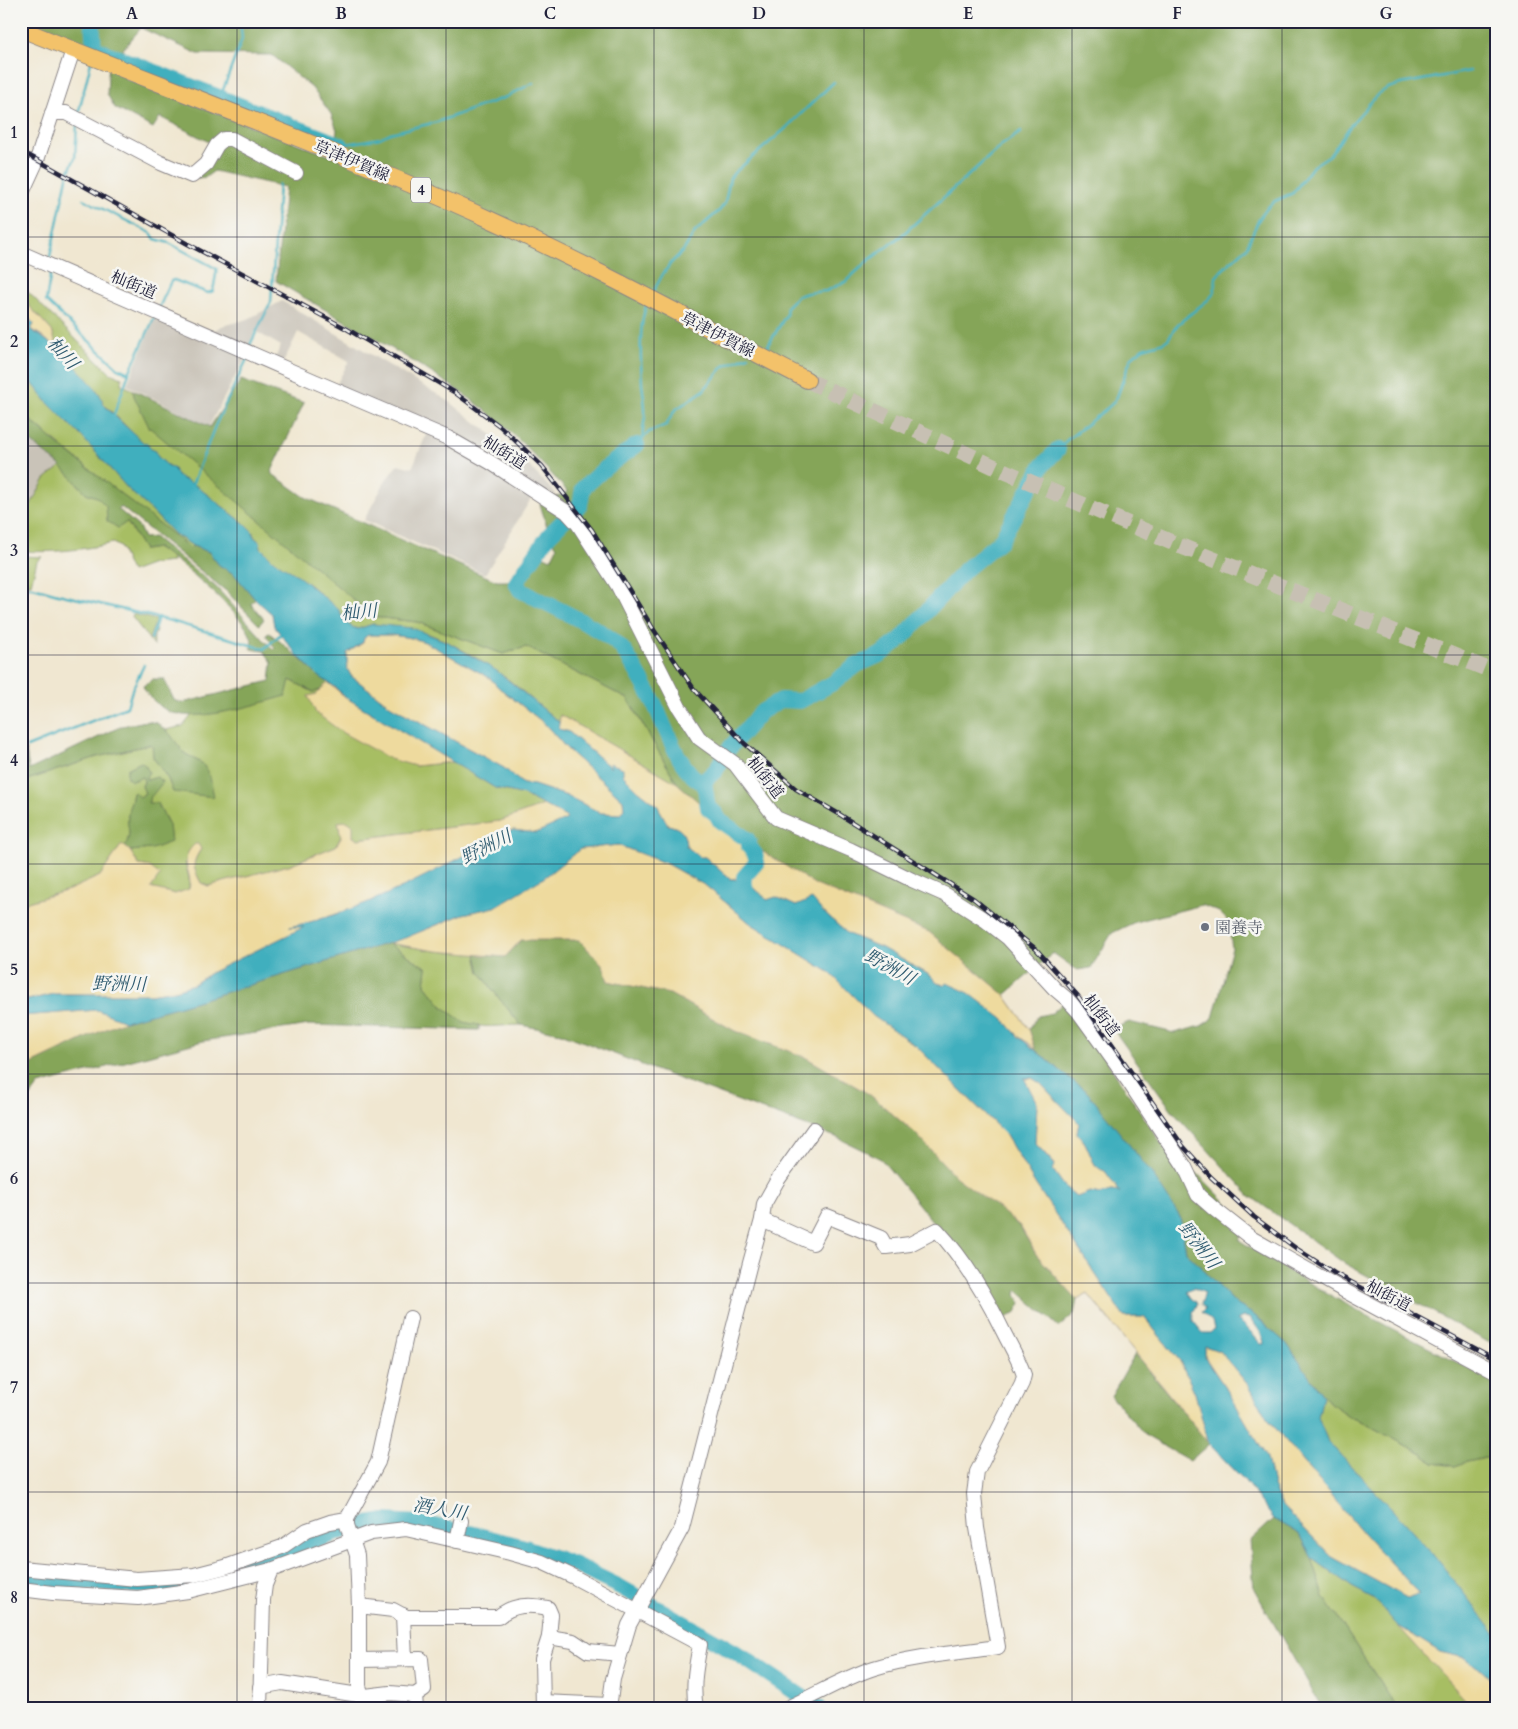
<svg xmlns="http://www.w3.org/2000/svg" width="1518" height="1729" font-family="Cardo,'Noto Serif JP',serif">
<style>
.industrial{fill:#c9c3b8}
.green{fill:#a7be63;stroke:#64704f}
.forest{fill:#85a559;stroke:#54644a;fill-rule:evenodd}
.sand{fill:#eeda9e;stroke:#887e6c}
.water{fill:#41afbe;stroke:#32687c;fill-rule:evenodd}
.lines{fill:none;stroke-linecap:round;stroke-linejoin:round}
.stream{stroke:#41afbe;stroke-width:2.5}
.river{stroke:#41afbe;stroke-width:16}
.major-tunnel{stroke:#c7c0b3;stroke-width:16;stroke-dasharray:16 8;stroke-linecap:butt}
.minor-casing{stroke:#898486;stroke-width:16}
.major-casing{stroke:#898486;stroke-width:18}
.minor{stroke:#fff;stroke-width:14}
.major{stroke:#f3c26a;stroke-width:16}
.rail-casing{stroke:#22223b;stroke-width:4.5}
.rail{stroke:#f6f6f2;stroke-width:2.5;stroke-dasharray:8;stroke-linecap:butt}
.grid{fill:none;stroke:#22223b;stroke-width:1;stroke-opacity:0.55}
.worship-dot{fill:#6b7280;stroke:#f6f6f2;stroke-width:2}
.labels{text-anchor:middle;stroke-width:5;stroke-linejoin:round;paint-order:stroke}
.shield{fill:#f6f6f2;stroke:#626272;stroke-width:1}
.shield-label{font-size:15px;font-weight:bold;fill:#22223b}
.street-label{font-size:16px;fill:#22223b;stroke:#f6f6f2}
.worship-label{font-size:16px;fill:#5b616d;stroke:#f6f6f2;text-anchor:start}
.water-label{font-size:18px;font-style:italic;fill:#2e5a6f;stroke:#f6f6f2}
.neatline{fill:none;stroke:#22223b;stroke-width:2}
.grid-label{font-size:16px;text-anchor:middle;font-weight:bold;fill:#22223b}
</style>
<rect width="100%" height="100%" fill="#f6f6f2"/>
<filter id="ink" filterUnits="userSpaceOnUse"><feTurbulence type="fractalNoise" baseFrequency=".02" numOctaves="2"/><feDisplacementMap in="SourceGraphic" scale="10" xChannelSelector="R" yChannelSelector="G"/><feConvolveMatrix kernelMatrix="1 2 1 2 8 2 1 2 1" color-interpolation-filters="sRGB"/></filter>
<filter id="wash" filterUnits="userSpaceOnUse"><feTurbulence type="fractalNoise" baseFrequency=".0096" numOctaves="4" result="noise"/><feDisplacementMap in="SourceGraphic" scale="20" xChannelSelector="R" yChannelSelector="G"/><feGaussianBlur stdDeviation="1.12" result="paint"/><feColorMatrix in="noise" values="0 0 0 0 0 0 0 0 0 0 0 0 0 0 0 0 0 1.4 0 .05"/><feComposite in="paint" operator="in"/></filter>
<g filter="url(#wash)">
<rect width="100%" height="100%" fill="#f0e7d1"/>
<!-- industrial -->
<g class="industrial">
<polygon points="282,301 450,402 520,457 556,494 552,498 335,387 349,361 298,332 283,363 274,360 281,346 255,331 247,348 211,332 222,326 248,319"/>
<polygon points="156,316 246,356 209,426 127,385"/>
<polygon points="427,433 534,494 485,574 364,520 386,480 398,464 412,468"/>
<polygon points="21,434 61,466 45,479 21,522"/>
</g>
<!-- green -->
<g class="green">
<polygon points="21,285 110,373 122,378 121,384 133,390 134,396 374,617 417,622 503,654 526,647 628,699 677,783 560,715 559,722 509,680 475,657 448,642 429,634 373,624 358,629 352,627 344,621 339,610 310,585 273,560 261,548 260,542 254,537 253,532 245,524 195,485 177,476 174,469 167,465 158,457 146,443 144,444 104,404 99,393 70,361 58,350 52,331 21,297"/>
<path d="M 21,366 L 26,369 L 33,384 L 48,403 L 83,438 L 130,491 L 147,506 L 172,532 L 193,546 L 190,548 C 133,504 76,460 21,412 Z"/>
<path d="M 61,466 L 86,493 L 97,497 L 106,506 L 127,522 L 144,550 L 157,548 L 172,556 L 172,562 L 153,564 L 131,572 L 120,547 L 113,543 C 83,550 52,553 21,551 L 21,522 L 45,479 Z"/>
<polygon points="21,556 42,557 37,561 31,584 21,584"/>
<polygon points="133,614 156,620 149,639 152,640 154,630 156,629 153,640 154,646 132,617"/>
<path d="M 290,680 L 313,692 L 321,690 L 317,694 L 415,766 L 453,762 L 495,788 L 524,795 L 544,805 L 500,821 L 358,839 L 353,837 L 338,822 L 341,837 L 336,846 L 289,865 L 208,886 L 201,883 C 193,867 191,865 201,849 L 185,862 L 189,878 L 189,890 L 175,894 L 150,888 L 150,867 L 139,865 L 130,851 L 152,849 L 169,825 L 158,803 L 148,804 C 151,796 149,785 146,777 L 143,777 L 144,782 L 142,786 L 145,793 L 140,797 L 133,793 C 132,801 128,809 128,814 C 127,830 133,829 125,847 L 122,844 L 100,876 L 69,890 L 21,904 L 21,782 L 97,757 L 153,744 L 153,757 L 168,779 L 173,792 L 203,764 L 184,753 L 166,730 L 183,726 L 192,715 L 222,712 Z"/>
<path d="M 388,943 L 436,951 L 476,954 L 480,972 L 498,997 L 521,1025 C 503,1025 477,1030 462,1021 C 446,1013 436,998 425,985 L 427,968 Z"/>
<polygon points="1323,1396 1347,1416 1355,1418 1422,1454 1434,1463 1455,1466 1463,1463 1485,1458 1497,1458 1497,1636 1441,1564 1401,1519 1328,1442 1318,1417"/>
<polygon points="1312,1558 1352,1587 1373,1598 1473,1708 1397,1708 1324,1597"/>
</g>
<!-- forest -->
<g class="forest">
<path d="M 21,21 L 1497,21 L 1497,1347 L 1344,1263 L 1250,1196 L 1174,1113 L 1113,1029 L 1129,1022 L 1174,1033 L 1201,1026 L 1213,1018 L 1232,948 L 1228,921 L 1219,912 L 1202,905 L 1135,922 L 1112,933 L 1091,968 L 1077,970 L 1053,953 L 1005,995 L 929,932 L 816,885 L 733,833 L 677,783 L 628,699 L 526,647 L 503,654 L 417,622 L 374,617 L 149,427 L 134,396 L 133,390 L 210,427 L 241,380 L 304,403 L 271,473 L 305,497 L 417,547 L 497,581 L 523,581 L 538,553 L 551,559 L 557,547 L 550,537 L 540,504 L 568,492 C 538,459 508,426 472,400 C 410,356 341,320 276,281 L 285,187 L 214,171 L 206,177 L 197,178 L 215,145 L 160,117 L 153,128 L 115,108 L 107,94 L 109,59 ZM 141,28 L 198,54 L 272,55 L 312,88 L 331,114 L 337,130 L 333,157 L 126,79 L 123,49 Z"/>
<path d="M 21,412 L 56,443 L 190,548 L 193,546 L 209,552 L 219,565 L 234,574 L 255,599 L 251,604 L 264,619 L 259,625 L 226,591 L 121,507 L 118,509 L 139,527 L 144,538 L 154,537 L 216,587 L 273,650 L 275,648 L 266,635 L 269,633 C 290,648 307,668 328,682 L 321,690 L 314,692 L 290,680 L 286,696 C 257,704 202,722 173,713 C 166,711 160,706 154,701 C 149,696 146,693 143,686 L 153,679 L 164,679 L 174,700 L 182,703 L 270,681 L 272,662 L 264,651 L 251,649 C 252,645 252,640 251,637 C 243,614 179,560 157,548 L 144,550 L 127,522 L 118,528 L 107,521 L 106,506 L 97,497 L 86,493 L 61,466 L 21,434 Z"/>
<polygon points="146,721 157,723 170,734 184,753 203,764 210,777 214,797 173,792 168,779 153,757 152,744 97,757 21,782 21,751 26,750 29,770 122,726"/>
<path d="M 141,762 L 145,765 L 149,772 L 146,777 L 147,780 L 157,777 L 163,782 L 150,798 L 148,803 L 157,803 L 169,825 L 171,842 L 152,849 L 130,851 L 125,847 C 133,829 126,830 128,814 C 128,808 132,801 133,793 L 135,792 L 140,797 L 145,793 L 142,786 L 144,782 L 143,777 L 132,781 L 127,778 L 127,769 Z"/>
<polygon points="521,940 579,940 603,965 608,981 670,994 735,1031 805,1057 869,1094 915,1133 1020,1227 1036,1254 1077,1300 1074,1314 1059,1327 1017,1290 1016,1295 1021,1303 1015,1314 1005,1318 997,1311 951,1239 933,1222 881,1159 836,1137 655,1070 561,1033 521,1025 498,997 480,972 476,954 505,957"/>
<polygon points="388,943 427,968 425,985 443,1007 463,1022 479,1025 479,1030 309,1025 203,1041 39,1085 21,1110 21,1069 92,1035 125,1021 180,1006"/>
<path d="M 1062,1004 L 1086,1030 L 1183,1176 L 1197,1173 L 1247,1223 L 1239,1240 C 1321,1294 1410,1338 1497,1383 L 1497,1458 L 1485,1458 L 1463,1463 L 1455,1466 L 1434,1463 L 1422,1454 L 1355,1418 L 1347,1416 L 1323,1396 L 1287,1344 L 1254,1315 L 1236,1304 L 1186,1252 L 1180,1217 L 1088,1093 L 1036,1051 L 1029,1029 L 1038,1016 L 1052,1013 Z"/>
<polygon points="1135,1354 1209,1444 1190,1461 1146,1436 1111,1396"/>
<polygon points="1274,1519 1300,1534 1312,1558 1324,1597 1397,1708 1322,1708 1254,1589 1250,1541"/>
</g>
<!-- sand -->
<g class="sand">
<path d="M 21,297 L 52,331 L 58,350 L 41,335 L 31,329 L 34,324 C 27,317 21,307 21,297 Z"/>
<polygon points="368,635 392,635 412,638 425,642 490,678 498,687 544,723 568,750 623,800 624,808 620,814 601,813 567,796 534,785 523,784 504,768 391,706 351,676 347,669 347,653 363,643 364,638"/>
<polygon points="328,682 345,697 453,762 415,766 390,759 343,733 316,713 308,696 317,694"/>
<path d="M 560,715 L 677,783 L 733,833 L 816,885 L 929,932 L 1005,995 L 1029,1029 L 1036,1051 L 1029,1043 L 1019,1037 L 1003,1019 L 944,985 L 937,983 L 931,976 L 882,948 L 848,934 L 822,911 L 812,900 L 796,906 L 776,897 L 767,900 L 737,878 L 730,879 L 705,857 L 700,858 L 686,846 C 685,833 681,828 668,825 L 657,805 L 639,791 L 623,775 L 622,768 L 613,770 L 569,732 L 559,729 Z"/>
<path d="M 544,805 L 566,817 L 567,820 L 536,833 L 513,830 C 442,867 372,910 293,926 L 305,927 L 212,972 L 194,984 L 175,990 L 151,994 L 54,994 L 28,1000 L 21,997 L 21,904 L 69,890 L 100,876 L 122,844 L 130,851 L 139,865 L 150,867 L 160,875 L 151,888 L 175,894 L 189,889 C 194,872 176,861 195,844 L 198,844 L 201,849 C 191,864 193,867 201,883 L 208,886 L 289,865 L 336,846 L 341,837 L 338,822 L 347,821 L 353,825 L 353,837 L 358,839 L 500,821 Z"/>
<polygon points="618,845 665,863 706,886 750,923 829,972 873,1015 915,1045 1005,1134 1036,1185 1124,1317 1144,1317 1180,1361 1195,1393 1209,1444 1088,1294 1077,1300 1036,1254 1020,1226 993,1204 956,1177 915,1133 869,1094 805,1057 735,1031 670,994 608,981 603,965 579,940 521,940 505,957 436,951 388,943 430,928 463,914 495,907 580,849"/>
<polygon points="98,1010 125,1021 92,1035 21,1069 21,1016"/>
<polygon points="1032,1078 1040,1083 1079,1123 1077,1133 1085,1143 1095,1165 1105,1171 1121,1192 1111,1191 1100,1194 1090,1192 1077,1197 1065,1187 1053,1170 1055,1164 1035,1143 1037,1103 1024,1079"/>
<polygon points="1205,1346 1219,1351 1228,1361 1249,1386 1267,1418 1365,1536 1420,1594 1407,1598 1332,1557 1282,1506 1273,1486 1267,1458 1229,1393 1205,1357"/>
<polygon points="1397,1625 1440,1652 1466,1658 1487,1675 1497,1689 1497,1708 1473,1708"/>
</g>
<!-- water -->
<path class="water" d="M 21,305 L 28,318 L 34,324 L 31,330 C 55,344 81,370 98,392 C 101,396 102,402 105,406 C 117,419 131,431 144,443 L 146,442 L 151,449 L 156,451 L 158,457 L 167,465 L 174,469 L 177,476 L 195,485 L 245,524 L 253,532 L 254,537 L 260,542 L 261,548 L 273,560 L 297,575 L 325,598 L 339,610 L 344,621 L 352,627 L 358,629 L 373,624 L 412,628 L 448,642 L 497,671 L 559,722 L 559,729 L 569,732 L 611,768 L 609,763 L 623,768 L 623,775 L 639,791 L 657,805 L 668,825 C 681,828 685,832 686,846 L 700,857 L 705,857 L 730,879 C 740,878 762,892 767,900 L 776,897 L 796,906 L 812,899 L 822,911 L 848,934 L 882,948 L 931,976 L 937,983 L 944,985 L 947,983 L 969,993 L 1003,1019 L 1019,1037 L 1088,1093 L 1150,1171 L 1180,1217 L 1186,1252 L 1236,1304 L 1254,1315 L 1287,1344 L 1323,1396 L 1318,1417 L 1328,1442 L 1401,1519 L 1441,1564 L 1497,1636 L 1497,1689 L 1487,1675 L 1466,1658 L 1440,1652 L 1397,1625 L 1373,1598 L 1352,1587 L 1312,1558 L 1300,1534 L 1274,1519 L 1245,1481 L 1209,1444 L 1195,1393 L 1180,1361 L 1144,1317 L 1124,1317 L 1036,1185 L 1005,1134 L 915,1045 L 873,1016 L 829,972 L 750,923 L 706,886 L 665,863 L 618,845 L 580,849 L 545,877 L 495,907 L 463,914 L 405,938 L 180,1006 L 125,1021 L 97,1010 L 21,1016 L 21,997 L 28,1000 L 54,994 L 151,994 L 175,990 L 194,984 L 212,972 L 304,927 L 289,927 C 370,910 441,867 513,830 L 536,833 L 567,819 L 566,817 L 524,795 L 495,788 L 345,697 L 335,687 L 317,675 L 298,656 L 274,626 L 272,614 L 255,599 L 234,574 L 219,565 L 209,552 L 193,546 L 172,532 L 147,506 L 130,491 L 83,438 L 48,403 L 33,384 L 21,359 ZM 368,635 L 392,635 L 412,638 L 425,642 L 490,678 L 498,687 L 544,723 L 568,750 L 623,800 L 624,808 L 620,814 L 601,813 L 567,796 L 534,785 L 523,784 L 504,768 L 391,706 L 351,676 L 347,668 L 347,653 L 363,642 L 364,638 ZM 1024,1078 L 1032,1078 L 1040,1083 L 1079,1123 L 1077,1133 C 1079,1136 1083,1139 1085,1143 C 1091,1153 1092,1168 1105,1171 L 1120,1192 L 1111,1191 L 1100,1194 L 1090,1192 L 1077,1197 L 1065,1187 L 1053,1170 L 1055,1165 L 1035,1143 L 1037,1103 ZM 1194,1288 L 1205,1293 L 1201,1304 L 1205,1309 L 1201,1312 L 1212,1321 L 1214,1329 L 1210,1333 L 1203,1333 L 1193,1321 L 1193,1312 L 1198,1304 L 1191,1298 L 1187,1292 ZM 1243,1317 L 1250,1318 C 1257,1328 1263,1333 1264,1344 L 1261,1344 C 1253,1336 1247,1325 1237,1320 ZM 1205,1346 L 1219,1351 L 1228,1361 L 1249,1386 L 1267,1418 L 1365,1536 L 1420,1594 L 1407,1598 L 1332,1557 L 1282,1506 L 1273,1486 L 1267,1458 L 1229,1393 L 1205,1358 Z"/>
<g class="lines">
<!-- stream -->
<g class="stream">
<polyline points="220,98 242,39 240,21"/>
<polyline points="78,115 91,62"/>
<polyline points="341,145 380,138 390,133 437,122 506,97 533,83"/>
<polyline points="83,199 151,233 155,239 169,243 217,269 213,291 208,293 174,280 171,281 159,308"/>
<polyline points="49,261 68,173 75,158 77,125"/>
<polyline points="51,271 46,301 118,368 129,373"/>
<polyline points="653,292 663,274 671,263 684,250 695,232 720,210 725,203 730,178 734,173 784,130 834,82"/>
<polyline points="249,347 271,302 279,184"/>
<polyline points="762,350 766,349 786,315 787,306 792,301 798,296 807,293 826,291 845,282 868,261 902,235 1002,145 1021,132"/>
<polyline points="113,417 129,373 155,316"/>
<path d="M 643,438 C 641,429 646,421 645,411 C 645,402 643,393 642,384 C 641,362 638,324 647,304"/>
<polyline points="637,445 649,432 666,425 675,410 703,391 724,366 748,356"/>
<polyline points="1058,449 1067,440 1111,405 1117,397 1131,358 1143,348 1164,342 1168,339 1178,324 1209,299 1214,293 1216,277 1221,271 1246,248 1259,219 1268,207 1275,201 1293,193 1313,166 1330,155 1353,122 1378,94 1388,88 1401,84 1470,71"/>
<polyline points="192,485 215,426 248,357"/>
<polyline points="21,587 33,587 58,594 171,621 264,649 283,632"/>
<polyline points="151,639 158,617"/>
<polyline points="27,747 127,707 132,690 144,665"/>
</g>
<!-- river -->
<g class="river">
<polyline points="92,21 94,48 341,145"/>
<path d="M 637,445 L 605,468 L 583,488 L 580,505 L 571,513 L 549,535 L 516,583 L 520,590 C 544,603 610,631 624,651 C 634,666 643,682 651,697 C 663,719 679,775 704,783"/>
<polyline points="753,904 746,892 744,877 757,862 755,854 749,847 749,842 747,839 720,821 716,814 708,808 704,781 716,770 727,751 761,712 781,700 800,701 833,683 857,665 880,655 900,640 966,569 1001,540 1042,466 1058,449"/>
<polyline points="21,1577 115,1585 161,1586 188,1583 215,1578 356,1526 385,1521 420,1523 466,1532 525,1547 573,1564 620,1587 735,1652 819,1708"/>
</g>
</g>
</g>
<g filter="url(#ink)">
<g class="lines">
<!-- major-tunnel -->
<polyline class="major-tunnel" points="807,380 997,468 1178,545 1497,673"/>
<!-- minor casing -->
<g class="minor-casing">
<g id="minor">
<polyline points="52,113 66,113 161,163 192,176 206,164 217,145 224,139 232,139 296,173"/>
<polyline points="21,195 37,160 73,50"/>
<polyline points="21,253 314,381 448,438 490,462 567,512 578,524 618,586 679,707 699,738 735,764 776,818 851,850 912,880 946,895 985,920 1008,938 1055,989 1068,1000 1078,1011 1129,1082 1185,1167 1198,1195 1214,1209 1251,1238 1345,1291 1497,1373"/>
<path d="M 762,1220 L 813,1243 L 827,1216 L 881,1238 L 886,1247 L 910,1244 L 937,1230 C 966,1261 986,1296 1004,1333 C 1011,1347 1019,1360 1024,1375 L 1022,1383 L 977,1472 L 974,1494 L 977,1528 L 998,1647 C 957,1653 913,1656 874,1668 C 843,1678 816,1695 787,1708"/>
<path d="M 410,1318 L 378,1462 L 347,1519 L 347,1525 L 357,1555 L 359,1606 L 393,1610 L 406,1617 L 498,1617 C 513,1604 530,1604 548,1608 L 551,1615 L 549,1637 L 542,1659 L 543,1708"/>
<polyline points="457,1541 461,1521"/>
<polyline points="21,1568 137,1579 194,1575 225,1567 282,1547 307,1530 330,1522 347,1519"/>
<polyline points="21,1589 53,1593 138,1598 188,1591 271,1570"/>
<polyline points="359,1606 359,1686 362,1696"/>
<polyline points="403,1615 405,1659"/>
<polyline points="549,1637 573,1641 588,1651 620,1654"/>
<polyline points="359,1660 421,1659 424,1689 415,1695"/>
<polyline points="260,1687 282,1683 365,1696 390,1693 415,1695 416,1708"/>
<polyline points="543,1702 610,1705"/>
<path d="M 260,1708 L 263,1600 L 265,1585 L 271,1570 L 371,1533 L 406,1529 L 510,1553 L 542,1562 L 574,1577 L 694,1641 L 700,1645 C 696,1666 692,1686 696,1708"/>
<polyline points="609,1708 613,1679 629,1625 682,1528 750,1263 762,1220 764,1204 777,1181 814,1129"/>
</g>
</g>
<!-- major casing -->
<g class="major-casing">
<path id="major" d="M 21,29 C 178,92 337,150 491,220 C 598,269 702,326 807,380"/>
</g>
<!-- minor -->
<use href="#minor" class="minor"/>
<!-- major -->
<use href="#major" class="major"/>
<!-- rail casing -->
<g class="rail-casing">
<polyline id="rail" points="21,151 186,243 347,329 454,392 501,427 542,466 592,530 654,630 694,689 744,743 796,789 839,814 974,899 1036,949 1078,996 1183,1146 1211,1177 1254,1217 1297,1249 1334,1273 1497,1360"/>
</g>
<!-- rail -->
<use href="#rail" class="rail"/>
</g>
</g>
<!-- grid -->
<path class="grid" d="M 237,21 L 237,1708M 446,21 L 446,1708M 654,21 L 654,1708M 864,21 L 864,1708M 1072,21 L 1072,1708M 1282,21 L 1282,1708M 21,237 L 1497,237M 21,446 L 1497,446M 21,655 L 1497,655M 21,864 L 1497,864M 21,1074 L 1497,1074M 21,1283 L 1497,1283M 21,1492 L 1497,1492"/>
<!-- markers -->
<circle class="worship-dot" cx="1205" cy="927" r="5"/>
<g class="labels">
<!-- shield labels -->
<rect class="shield" x="411" y="177.5" width="20" height="25" rx="4"/>
<g class="shield-label">
<text x="421" y="195">4</text>
</g>
<!-- street labels -->
<g class="street-label">
<text transform="translate(352 160) rotate(23)" y="6">草津伊賀線</text>
<text transform="translate(134 284) rotate(23)" y="6">杣街道</text>
<text transform="translate(718 334) rotate(27)" y="6">草津伊賀線</text>
<text transform="translate(505 452) rotate(32)" y="6">杣街道</text>
<text transform="translate(766 777) rotate(52)" y="6">杣街道</text>
<text transform="translate(1102 1015) rotate(53)" y="6">杣街道</text>
<text transform="translate(1389 1295) rotate(28)" y="6">杣街道</text>
</g>
<!-- worship labels -->
<g class="worship-label">
<text x="1215" y="933">園養寺</text>
</g>
<!-- water labels -->
<g class="water-label">
<text transform="translate(63 353) rotate(48)" y="6">杣川</text>
<text transform="translate(359 612) rotate(-5)" y="6">杣川</text>
<text transform="translate(486 847) rotate(-27)" y="6">野洲川</text>
<text transform="translate(890 967) rotate(29)" y="6">野洲川</text>
<text transform="translate(119 984) rotate(1)" y="6">野洲川</text>
<text transform="translate(1199 1245) rotate(52)" y="6">野洲川</text>
<text transform="translate(440 1509) rotate(10)" y="6">酒人川</text>
</g>
</g>
<!-- margin -->
<rect width="1518" height="1729" fill="none" stroke="#f6f6f2" stroke-width="55"/>
<rect x="28" y="28" width="1462" height="1674" class="neatline"/>
<g class="grid-label">
<text x="132" y="19">A</text>
<text x="341" y="19">B</text>
<text x="550" y="19">C</text>
<text x="759" y="19">D</text>
<text x="968" y="19">E</text>
<text x="1177" y="19">F</text>
<text x="1386" y="19">G</text>
<text x="14" y="138">1</text>
<text x="14" y="347">2</text>
<text x="14" y="556">3</text>
<text x="14" y="766">4</text>
<text x="14" y="975">5</text>
<text x="14" y="1184">6</text>
<text x="14" y="1393">7</text>
<text x="14" y="1603">8</text>
</g>
</svg>
